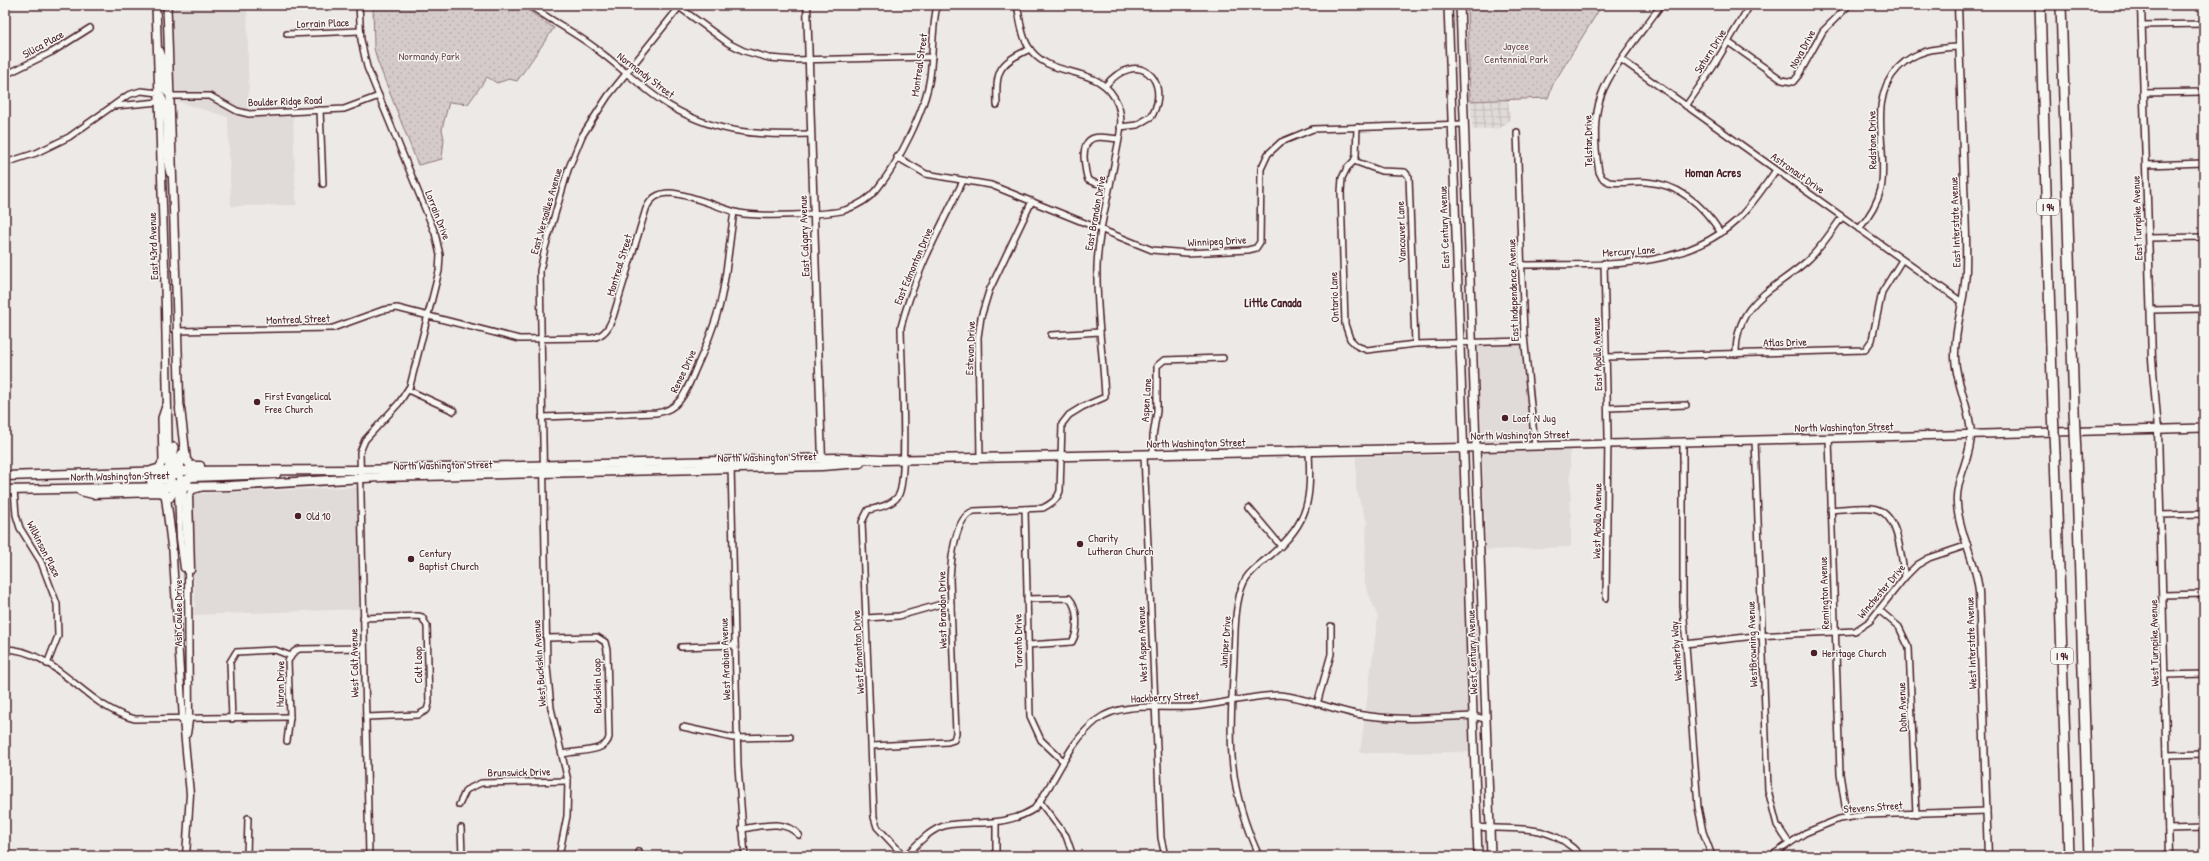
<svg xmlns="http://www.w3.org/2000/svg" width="2209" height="861" viewBox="0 0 2209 861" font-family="'Patrick Hand',sans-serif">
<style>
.built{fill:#e0dad8}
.industrial{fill:url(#industrial-grid)}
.grass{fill:url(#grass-dots);stroke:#8f757a}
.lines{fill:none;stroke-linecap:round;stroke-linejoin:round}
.minor-casing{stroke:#4a1f2b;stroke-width:8}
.tertiary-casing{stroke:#4a1f2b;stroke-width:9}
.secondary-casing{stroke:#4a1f2b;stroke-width:10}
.primary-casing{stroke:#4a1f2b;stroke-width:11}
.motorway-casing{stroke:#4a1f2b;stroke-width:12}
.minor{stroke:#f6f6f2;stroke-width:5}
.tertiary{stroke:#f6f6f2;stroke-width:6}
.secondary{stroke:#f6f6f2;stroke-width:7}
.primary{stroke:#f6f6f2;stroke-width:8}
.motorway{stroke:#f6f6f2;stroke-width:9}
.motorway-bridge-casing{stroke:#4a1f2b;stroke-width:12;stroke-linecap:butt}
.motorway-bridge{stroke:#f6f6f2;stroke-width:9}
.poi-dot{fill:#4a1f2b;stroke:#f6f6f2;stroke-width:1.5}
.labels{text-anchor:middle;stroke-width:3;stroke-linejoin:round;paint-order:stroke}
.shield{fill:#f6f6f2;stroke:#7e6067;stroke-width:1}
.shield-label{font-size:10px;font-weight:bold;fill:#4a1f2b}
.street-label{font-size:11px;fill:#4a1f2b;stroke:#f6f6f2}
.park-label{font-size:11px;fill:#6c4a53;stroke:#f6f6f2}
.poi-label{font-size:11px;fill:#4a1f2b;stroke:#f6f6f2;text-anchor:start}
.neighbourhood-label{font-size:12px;font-weight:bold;fill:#4a1f2b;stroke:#f6f6f2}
</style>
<defs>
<pattern id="industrial-grid" width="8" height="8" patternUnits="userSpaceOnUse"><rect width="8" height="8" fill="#e0dad8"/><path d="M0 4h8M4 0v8" fill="none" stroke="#c2bbba"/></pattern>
<pattern id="grass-dots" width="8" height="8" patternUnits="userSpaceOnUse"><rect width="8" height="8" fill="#d4cbca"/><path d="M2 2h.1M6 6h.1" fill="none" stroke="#b8aeae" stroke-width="1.8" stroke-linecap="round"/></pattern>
</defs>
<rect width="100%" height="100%" fill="#ece9e6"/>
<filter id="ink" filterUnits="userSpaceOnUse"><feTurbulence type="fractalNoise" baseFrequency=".025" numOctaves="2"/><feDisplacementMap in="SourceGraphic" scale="8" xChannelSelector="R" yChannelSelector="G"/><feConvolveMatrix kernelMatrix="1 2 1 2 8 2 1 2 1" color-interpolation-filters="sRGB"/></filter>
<g filter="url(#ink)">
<g class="built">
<path d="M215 5H247L249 117 293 116 296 205 231 206 228 117 176 101 172 7Z"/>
<path d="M1522 339 1535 449 1570 448 1571 547 1486 550 1478 341Z"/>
<path d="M1459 455 1472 752 1360 753 1378 617 1364 581 1367 522 1356 489V457Z"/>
<path d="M358 487 359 609 193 615 195 604 191 501 194 494Z"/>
</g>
<path class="industrial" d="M1508 100 1510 119 1501 128 1473 130 1470 101Z"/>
<g class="grass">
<path d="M373 5H520L554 28 517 81 509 79 497 83 487 77 468 104 449 102 442 129 444 139 442 159 418 165 377 60 374 48Z"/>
<path d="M1467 5H1602L1553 84 1548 98 1470 101Z"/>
</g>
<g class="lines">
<defs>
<g id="minor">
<path d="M359 5 361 40 367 67 435 233 440 255 439 271 410 386 399 403 365 440 360 452 369 856"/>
<path d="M529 5C550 20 574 32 595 48 618 65 639 85 662 101 710 133 756 136 811 134"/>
<path d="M1661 5C1643 31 1611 67 1601 96 1593 119 1595 149 1599 172L1602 178 1609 182C1621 184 1633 181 1646 182 1680 184 1703 205 1721 233"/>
<path d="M679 7 728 43 744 51 769 58 794 60 932 57"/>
<path d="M2141 25 2204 24"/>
<path d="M287 34 360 31"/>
<path d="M1728 42 1782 80 1793 82 1798 76 1823 31 1849 5"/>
<path d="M1622 60 1962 302"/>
<path d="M5 75 52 52 90 28"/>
<path d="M1105 86C1137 48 1172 79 1152 116L1137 125 1120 127"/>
<path d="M2143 93 2204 92"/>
<path d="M171 96H210L237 111 249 114 344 109 379 96"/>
<path d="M997 105C996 71 997 64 1030 49"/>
<path d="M115 106 159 102"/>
<path d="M1686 106 1713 67 1750 5"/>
<path d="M320 110 323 184"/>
<path d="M1357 127 1356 156 1354 161 1347 168 1342 178 1341 192 1345 324 1350 339 1357 346 1367 350 1415 344 1524 341"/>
<path d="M1517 132 1524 335 1535 446"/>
<path d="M897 157 926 174 991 185 1152 250 1187 253 1248 250 1256 248 1260 242 1261 169 1268 154 1281 142 1313 129 1464 124"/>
<path d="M1354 161 1381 171 1405 172 1409 177 1415 344"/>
<path d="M5 163 36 153 69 137 128 95 141 91 159 93"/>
<path d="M2146 165 2204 163"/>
<path d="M1110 185 1095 183 1088 180C1085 172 1085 165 1084 157 1084 133 1099 136 1118 139"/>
<path d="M1859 229C1869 217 1877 205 1881 189 1889 149 1866 101 1898 68 1915 50 1936 48 1959 47"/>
<path d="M2148 238 2204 237"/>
<path d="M1604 263 1608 435 1606 598"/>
<path d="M1521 265C1595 263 1678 274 1737 220 1752 205 1764 187 1776 170"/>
<path d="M2150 310 2204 309"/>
<path d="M176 331 333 328 383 310 397 308 519 339 592 338C604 336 609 328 613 317L646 209C650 199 658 193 670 193 690 194 719 208 739 213 757 217 828 215 845 210 857 206 869 199 877 189 899 162 925 111 930 77 933 54 932 28 937 5"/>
<path d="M1051 335 1100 332"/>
<path d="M1736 354C1736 300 1774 291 1808 260 1821 248 1831 232 1842 217"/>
<path d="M1607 357 1865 350 1872 340 1882 292 1902 260"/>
<path d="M408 390 454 411"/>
<path d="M1608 408 1686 405"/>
<path d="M542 417 656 413C681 410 687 389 696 368 705 349 713 329 719 308 727 277 729 244 734 212"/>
<path d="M1829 439 1840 774 1847 818"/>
<path d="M1755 440 1768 790 1777 825 1789 843"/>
<path d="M1683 442V605L1698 807 1703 832 1712 856"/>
<path d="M1153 455V436L1157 411V366L1164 360 1223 358"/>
<path d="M1144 456 1161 838 1165 856"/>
<path d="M980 458 978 337 981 317 989 291 1032 201"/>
<path d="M731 465 738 767 745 856"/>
<path d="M14 490 16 515 20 528 41 562 57 604 58 636 47 664"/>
<path d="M1249 508 1281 546"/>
<path d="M1025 509 1030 716 1041 740 1063 761"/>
<path d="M1831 510C1845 509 1859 507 1872 508 1900 512 1900 555 1905 577"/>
<path d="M2160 515 2204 514"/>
<path d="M2163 595 2204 594"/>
<path d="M1027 599 1069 598C1078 607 1079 631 1072 642L1028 645"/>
<path d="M1879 610 1899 627 1909 648 1916 814"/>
<path d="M363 618 418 616 422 617 427 626 429 703 427 710 418 715 366 717"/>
<path d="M866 618 899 616 938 605H951"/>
<path d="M546 638 597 637 605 642 607 650 609 737C607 753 576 750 563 754"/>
<path d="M1685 644 1755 636 1855 631 1870 621 1905 577 1917 565 1929 558 1968 545"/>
<path d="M681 647 735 645"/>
<path d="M5 649C55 649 86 708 135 719L290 717"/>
<path d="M2164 675 2204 674"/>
<path d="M1317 704 1331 654V626"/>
<path d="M232 719 230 662 236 652 275 650 291 656"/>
<path d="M683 727 733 738 790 737"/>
<path d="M287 741 290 717 288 661 294 652 299 649 364 648"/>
<path d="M872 746 948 742 954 740 956 733 950 579C951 561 955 516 974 511L1043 508C1052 503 1057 500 1060 491L1062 424 1069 415 1082 407 1105 397C1103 354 1096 310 1097 267 1098 232 1108 198 1114 165 1117 146 1125 123 1118 105 1101 61 1049 82 1028 46 1021 35 1020 18 1017 5"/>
<path d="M2167 755 2204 754"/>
<path d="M1040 802 1066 836 1073 856"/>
<path d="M459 805 466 790 481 783 568 781"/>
<path d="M996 823V856"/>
<path d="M1477 827C1518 831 1550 821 1581 856"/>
<path d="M461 828 462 856"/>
<path d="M742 829C762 826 784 819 799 835"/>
<path d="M2168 829 2204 828"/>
<path d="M639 851V856"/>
<path d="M247 856 248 818"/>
<path d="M559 856 567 816 568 781 551 708 547 666 540 271 545 248 568 170 582 136 608 96 681 5"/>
<path d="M904 856 877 827 874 817 862 522 868 510C878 508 892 505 898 496 909 483 901 353 901 327 914 275 940 228 963 181"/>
<path d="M905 856C916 846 927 832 941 827 951 823 961 824 972 823 994 823 1015 821 1034 809 1057 780 1067 744 1097 720 1121 701 1163 709 1192 707 1221 704 1250 696 1279 695 1305 697 1330 709 1356 714 1395 721 1434 718 1473 716L1485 719"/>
<path d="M1259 856C1225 783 1230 737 1234 660 1235 637 1234 603 1244 582 1249 571 1263 562 1272 554 1310 522 1311 499 1309 451"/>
<path d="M1771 856 1805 833 1839 819 1865 815 1987 811"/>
</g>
<g id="tertiary">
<path d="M807 5 822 461"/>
<path d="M1958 5C1960 64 1962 124 1964 183 1965 211 1967 240 1966 268 1966 298 1954 327 1955 358 1956 384 1970 408 1971 434 1971 459 1955 479 1957 504 1959 535 1977 562 1979 592L1988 856"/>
<path d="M2141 5 2152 359 2158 430 2169 856"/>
<path d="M167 476 174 483 178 492 180 538 184 568"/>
<path d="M183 486 188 570 189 720 187 734"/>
<path d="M172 542 183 720 190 794 186 856"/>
<path d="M191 570 189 495 193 490 200 488"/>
</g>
<g id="secondary">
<path d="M156 5 165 284 169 486"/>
<path d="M167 5 180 413"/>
<path d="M1448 5 1478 856"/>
<path d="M1460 5 1491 856"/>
<path d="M160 51 164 63V89L171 96"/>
<path d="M161 96C172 117 163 149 170 173"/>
<path d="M174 447C174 462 173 476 188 484"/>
<path d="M1463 448 2204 428"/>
<path d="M152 470 159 468 163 461 162 418 166 406"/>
</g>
<g id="primary">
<path d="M180 408 186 460 191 466H200"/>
<path d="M5 476 169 471 360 470 836 458 882 460 1463 448"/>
<path d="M151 481C170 481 180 474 182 454"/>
<path d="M5 490 230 486 381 477 822 466 860 463"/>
<path d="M81 491 93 494 156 492 164 493 166 497 172 546"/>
<path d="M170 497 177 484 192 477 276 474"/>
</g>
<g id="motorway">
<path d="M2040 5 2053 410"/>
<path d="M2061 5 2074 410"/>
<path d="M2055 455 2069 856"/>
<path d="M2076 455 2089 856"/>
</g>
</defs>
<use href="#minor" class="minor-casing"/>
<use href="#tertiary" class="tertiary-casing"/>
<use href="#secondary" class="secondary-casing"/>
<use href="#primary" class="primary-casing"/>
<use href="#motorway" class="motorway-casing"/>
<use href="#minor" class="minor"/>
<use href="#tertiary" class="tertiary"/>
<use href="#secondary" class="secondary"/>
<use href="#primary" class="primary"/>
<use href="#motorway" class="motorway"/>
<defs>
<g id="motorway-bridge">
<path d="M2053 410 2055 455"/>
<path d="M2074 410 2076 455"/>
</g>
</defs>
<use href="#motorway-bridge" class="motorway-bridge-casing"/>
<use href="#motorway-bridge" class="motorway-bridge"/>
</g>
</g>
<g class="poi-dot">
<circle cx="257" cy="402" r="4"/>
<circle cx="1505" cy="418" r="4"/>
<circle cx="298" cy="516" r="4"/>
<circle cx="1080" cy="544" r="4"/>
<circle cx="411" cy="559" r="4"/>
<circle cx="1814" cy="653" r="4"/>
</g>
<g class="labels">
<g class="shield">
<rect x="2037" y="199" width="22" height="16" rx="3"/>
<rect x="2051" y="648" width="22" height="16" rx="3"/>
</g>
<g class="shield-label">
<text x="2048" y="211">I 94</text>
<text x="2062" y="660">I 94</text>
</g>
<g class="street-label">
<text transform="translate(323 23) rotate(-2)" y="4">Lorrain Place</text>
<text transform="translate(43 44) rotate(-29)" y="4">Silica Place</text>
<text transform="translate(1802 49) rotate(-61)" y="4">Nova Drive</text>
<text transform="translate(1710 51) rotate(-58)" y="4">Saturn Drive</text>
<text transform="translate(919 65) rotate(-82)" y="4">Montreal Street</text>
<text transform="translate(646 75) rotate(37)" y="4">Normandy Street</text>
<text transform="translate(285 101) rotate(-2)" y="4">Boulder Ridge Road</text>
<text transform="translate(1872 140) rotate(-91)" y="4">Redstone Drive</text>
<text transform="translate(1588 141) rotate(-91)" y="4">Telstar Drive</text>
<text transform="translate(1798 173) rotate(35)" y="4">Astronaut Drive</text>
<text transform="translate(546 211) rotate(-74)" y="4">East Versailles Avenue</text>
<text transform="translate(1095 213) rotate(-80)" y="4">East Brandon Drive</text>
<text transform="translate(438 215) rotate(69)" y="4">Lorrain Drive</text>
<text transform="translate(2137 218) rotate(-92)" y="4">East Turnpike Avenue</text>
<text transform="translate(1955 222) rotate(-92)" y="4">East Interstate Avenue</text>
<text transform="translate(1444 227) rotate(-92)" y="4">East Century Avenue</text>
<text transform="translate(1401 232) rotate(-92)" y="4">Vancouver Lane</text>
<text transform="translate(804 236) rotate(-92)" y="4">East Calgary Avenue</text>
<text transform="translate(1217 241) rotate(-3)" y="4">Winnipeg Drive</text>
<text transform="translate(153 246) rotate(-92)" y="4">East 43rd Avenue</text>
<text transform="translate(1629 251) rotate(-4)" y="4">Mercury Lane</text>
<text transform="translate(619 265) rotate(-73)" y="4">Montreal Street</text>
<text transform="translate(913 266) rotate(-67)" y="4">East Edmonton Drive</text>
<text transform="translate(1513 290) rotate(-92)" y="4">East Independence Avenue</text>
<text transform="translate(1334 297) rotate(-92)" y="4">Ontario Lane</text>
<text transform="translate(298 319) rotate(-2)" y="4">Montreal Street</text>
<text transform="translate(1785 342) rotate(-1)" y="4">Atlas Drive</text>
<text transform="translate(970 348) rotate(-88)" y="4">Estevan Drive</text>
<text transform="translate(1597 354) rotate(-92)" y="4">East Apollo Avenue</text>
<text transform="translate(683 371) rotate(-65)" y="4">Renee Drive</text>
<text transform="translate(1146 400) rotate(-87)" y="4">Aspen Lane</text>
<text transform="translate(1844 427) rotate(-1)" y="4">North Washington Street</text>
<text transform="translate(1520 435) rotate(-1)" y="4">North Washington Street</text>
<text transform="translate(1196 443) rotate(-1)" y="4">North Washington Street</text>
<text transform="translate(767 457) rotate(-1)" y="4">North Washington Street</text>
<text transform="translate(443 465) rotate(-1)" y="4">North Washington Street</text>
<text transform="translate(120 476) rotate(-1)" y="4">North Washington Street</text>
<text transform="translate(1597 521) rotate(-89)" y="4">West Apollo Avenue</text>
<text transform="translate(44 549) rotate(63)" y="4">Wilkinson Place</text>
<text transform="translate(1881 591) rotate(-50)" y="4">Winchester Drive</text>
<text transform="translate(1824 593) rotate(-92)" y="4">Remington Avenue</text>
<text transform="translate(942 610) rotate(-91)" y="4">West Brandon Drive</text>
<text transform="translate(178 613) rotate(-90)" y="4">Ash Coulee Drive</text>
<text transform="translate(1018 641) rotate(-91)" y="4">Toronto Drive</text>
<text transform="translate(1225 642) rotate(-86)" y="4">Juniper Drive</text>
<text transform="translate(1971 643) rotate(-92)" y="4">West Interstate Avenue</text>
<text transform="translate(2154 643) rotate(-91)" y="4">West Turnpike Avenue</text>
<text transform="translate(1142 644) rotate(-92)" y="4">West Aspen Avenue</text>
<text transform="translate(1752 644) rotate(-92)" y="4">WestBrowning Avenue</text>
<text transform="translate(1676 651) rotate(-94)" y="4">Weatherby Way</text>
<text transform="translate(858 652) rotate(-93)" y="4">West Edmonton Drive</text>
<text transform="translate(1472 652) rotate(-92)" y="4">West Century Avenue</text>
<text transform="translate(725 659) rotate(-92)" y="4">West Arabian Avenue</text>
<text transform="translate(354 663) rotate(-91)" y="4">West Colt Avenue</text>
<text transform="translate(539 663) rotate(-94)" y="4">West Buckskin Avenue</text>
<text transform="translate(418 665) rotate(-91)" y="4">Colt Loop</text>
<text transform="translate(280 684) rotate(-89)" y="4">Huron Drive</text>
<text transform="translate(597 686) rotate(-91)" y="4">Buckskin Loop</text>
<text transform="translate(1165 697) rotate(-3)" y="4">Hackberry Street</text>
<text transform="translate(1902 707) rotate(-92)" y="4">Dohn Avenue</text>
<text transform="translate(519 772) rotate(-1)" y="4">Brunswick Drive</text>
<text transform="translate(1873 807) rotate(-4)" y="4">Stevens Street</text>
</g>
<g class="park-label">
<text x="1516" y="50">Jaycee<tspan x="1516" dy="13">Centennial Park</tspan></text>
<text x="429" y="60">Normandy Park</text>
</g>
<g class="poi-label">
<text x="265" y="400">First Evangelical<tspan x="265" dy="13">Free Church</tspan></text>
<text x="1513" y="422">Loaf 'N Jug</text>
<text x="306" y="520">Old 10</text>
<text x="1088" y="542">Charity<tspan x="1088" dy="13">Lutheran Church</tspan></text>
<text x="419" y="557">Century<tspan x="419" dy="13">Baptist Church</tspan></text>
<text x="1822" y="657">Heritage Church</text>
</g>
<g class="neighbourhood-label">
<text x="1713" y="177">Homan Acres</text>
<text x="1273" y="307">Little Canada</text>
</g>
</g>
<rect width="2209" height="861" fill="none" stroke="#f6f6f2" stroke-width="20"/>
<rect x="10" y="10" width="2189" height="841" fill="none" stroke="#4a1f2b" stroke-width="1.5" filter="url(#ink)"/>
</svg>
